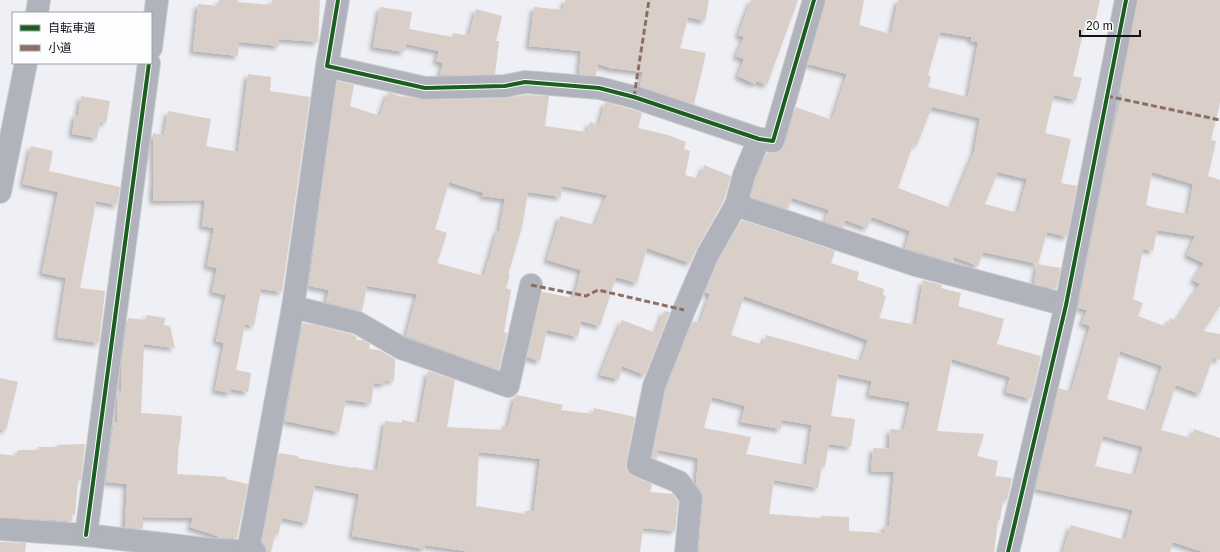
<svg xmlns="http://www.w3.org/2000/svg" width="1220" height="552" viewBox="0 0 1220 552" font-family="Arial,'Noto Sans JP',sans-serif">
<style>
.building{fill:#dacec8;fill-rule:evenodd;filter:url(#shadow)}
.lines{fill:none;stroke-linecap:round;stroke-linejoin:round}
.minor-casing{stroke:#cccdd0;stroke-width:24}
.minor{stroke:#b0b3bb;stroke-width:22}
.quiet{stroke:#8d6e63;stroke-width:3;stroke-dasharray:6 3;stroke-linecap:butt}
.cycleway-casing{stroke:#fcfdff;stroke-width:6}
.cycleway{stroke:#1b5e20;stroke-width:4}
</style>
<defs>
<filter id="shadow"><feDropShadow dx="-3.5" dy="3.5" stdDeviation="2" flood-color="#0004"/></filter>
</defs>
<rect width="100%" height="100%" fill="#eff0f5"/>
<g class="building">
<path d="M219 0H238V2L272 5V0H320L318 42 279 39V46L239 42 238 56 193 51 198 4 219 6Z"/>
<path d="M565 0H709L705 21 688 17 680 48 706 53 694 104 640 86 643 72 610 68 598 64 596 75 579 74 581 51 529 46 534 7 563 10Z"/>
<path d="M751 0H798L767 85 756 81 755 84 738 76 744 59 736 56 744 37 738 35Z"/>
<path d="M826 0H864L859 25 891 34 898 0H1100L1095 22 1086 20 1073 76 1082 78 1076 100 1054 95 1045 133 1071 139 1061 183 1077 186 1067 237 1047 232 1038 264 983 252 978 266 954 257 952 262 905 248 910 231 872 217 867 228 845 220 843 228 825 221 829 210 792 198 788 209 751 197 756 179 767 153H777L782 149 785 145 796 107 832 120 847 74 808 64ZM940 32 971 37V41L978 42 968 97 928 87 931 76 928 75ZM932 107 980 118 974 152 951 208 898 188 913 144 917 145ZM998 172 1027 179 1018 213 985 204Z"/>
<path d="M1138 0H1220V102L1211 140 1216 141 1208 176 1220 180V306L1203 331 1220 334V360L1213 358 1200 394 1176 385 1161 430 1191 438 1194 429 1220 438V552H1203L1173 542 1170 552H1063L1071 525 1125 540 1133 510 1036 489 1059 388 1071 392 1090 326 1082 323 1087 310 1078 308 1110 148 1122 94H1120ZM1152 172 1193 184 1188 214 1151 207V206L1146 205ZM1157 230 1195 236 1187 255 1204 263 1193 280 1200 284 1176 321 1170 318 1167 327 1138 316 1143 303 1133 299 1143 249 1153 251ZM1120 351 1162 366 1148 411 1107 399ZM1103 436 1143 447 1135 475 1095 466Z"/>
<path d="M380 7 412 12 409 29 452 37 453 33 469 36 476 9 502 16 496 41H499L495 74 440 75 443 63 436 61 439 51 406 44 404 52 373 47Z"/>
<path d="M248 74 271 77 270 91 310 97 282 292 261 289 254 326 245 324 236 370 251 373 248 392 231 389 230 393 215 390 224 343 216 341 226 295 212 292 217 268 207 266 214 228 202 226 205 200 153 201V185H154L153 133 164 135 168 111 211 119 206 146 238 152Z"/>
<path d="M337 81 354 85 350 106 380 116 388 92 402 97 403 96 425 100 505 98 526 95 549 96 545 126 587 132 590 122 599 125 605 102 630 109 642 113 638 128 668 135 686 142 684 149 690 151 685 175 699 179 704 165 731 176 724 200 697 248 690 263 647 248 637 283 616 277 600 326 581 321 578 337 547 330 540 361 527 357 542 292 574 298 581 270 547 260 560 216 595 225 607 195 562 186 561 197 528 192 522 227 508 275H510L506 288 511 290 504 332 507 333 499 370 406 336 417 294 367 286 362 311 326 302 329 290 309 286ZM449 182 484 193 482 196 505 199 499 231H497L484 276 437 263 447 233 435 229Z"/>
<path d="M81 96 110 101 106 123 100 122 97 138 72 134 75 115H78Z"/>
<path d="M31 146 53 151 49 171 120 187 117 205 96 201 80 288 105 291 99 343 57 337 66 278 42 273 58 192 23 184Z"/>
<path d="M742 220 835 251 831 263 859 272 857 280 884 289 883 295 886 296 879 318 916 325 923 280 942 285 941 288 961 293 958 306 1004 319 997 344 1041 356 1031 399 1006 392 1010 377 952 359 937 431 984 434 977 456 998 461 995 476 1012 478 1007 500 1003 499 1000 520H998L994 552H699L703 499 701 490 696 484 698 458 658 450 657 459 652 457 666 390 693 321 700 323 710 294 705 292 719 260ZM744 296 868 340 861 361 766 335 763 345 731 335ZM838 374 872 381 869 395 910 402 904 430 890 429 889 449 873 448 871 471 894 472 889 526H884V533L849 531V517L821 516V518L769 514 774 480 818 488 822 466H825L829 444 851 447 855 419 831 416ZM712 397 745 406 741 422 781 429 782 420 812 425 806 465 746 454 751 437 704 428Z"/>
<path d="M1037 264 1061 268 1056 289 1034 284Z"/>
<path d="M664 311 670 312 645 375 622 366 619 379 600 375 622 320 656 333Z"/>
<path d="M147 315 165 318 164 325 170 326 175 348 144 344 141 413 182 416 180 442H179L177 474 227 477 226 479 248 484 237 538 217 537V536L190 527 193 518 143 517V529L125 527 127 484 106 482 114 422H117L118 391H121L122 361 128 318 146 320Z"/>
<path d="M303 323 315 325 353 335 357 337 356 340H363L370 344 369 349 379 350 395 359 394 381 385 380V384L374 383 371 403 346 400 339 432 285 421Z"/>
<path d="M428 371 455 380 447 427 502 430V426L508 427 515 396 517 395 563 405 561 410 593 414 594 408 635 417 626 463V469L629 473 633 476 652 484 650 492 673 494 678 502 675 531 643 528 640 552H471L425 545 424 549 352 536 359 494 315 485 307 523 282 518 278 535 275 534 271 552H267L266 547 262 542 279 453 298 456V458L353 468V467L377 471 385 421 402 423V420L419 423ZM479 452 540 459 534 511H525V514L476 506Z"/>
<path d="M0 378 18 382 6 430 0 429Z"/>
<path d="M85 444 81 480H78L75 515 72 514V521L0 517V454L18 456V450H39L38 447H57V445Z"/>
<path d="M0 542 26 543 25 552H0Z"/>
</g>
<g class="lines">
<defs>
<g id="minor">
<path d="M37 13 39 0"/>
<path d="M151 48 157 0"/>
<path d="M327 66 425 88 505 86 525 82 599 88 634 97 759 139 773 141 814 0"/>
<path d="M0 192 26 63"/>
<path d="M736 205 916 265 1066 305"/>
<path d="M293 307 358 323 401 348 508 386 531 285"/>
<path d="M0 529 86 535 205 549 255 552"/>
<path d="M86 535 149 63"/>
<path d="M248 551 293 307 327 66 338 0"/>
<path d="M686 552 691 498 679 482 638 465 654 386 684 310 708 254 736 205 744 175 759 139"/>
<path d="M1008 552 1066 305 1126 0"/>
</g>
</defs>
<use href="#minor" class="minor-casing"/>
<use href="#minor" class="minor"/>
<g class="quiet">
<path d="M1107 96 1220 120"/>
<path d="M634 97 649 0"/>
<path d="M531 285 586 296 598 290 684 310"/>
</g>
<defs>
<g id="cycleway">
<path d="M338 0 327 66 425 88 505 86 525 82 599 88 634 97 759 139 773 141 814 0"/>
<path d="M86 535 149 63"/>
<path d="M1008 552 1066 305 1126 0"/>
</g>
</defs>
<use href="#cycleway" class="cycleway-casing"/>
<use href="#cycleway" class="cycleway"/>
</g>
<rect x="12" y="12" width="140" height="52" fill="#fcfdff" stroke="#9e9fa2"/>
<rect x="20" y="25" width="20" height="6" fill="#1b5e20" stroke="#9e9fa2"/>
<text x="48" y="32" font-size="12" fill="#121316">自転車道</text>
<rect x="20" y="45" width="20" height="6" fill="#8d6e63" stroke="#9e9fa2"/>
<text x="48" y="52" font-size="12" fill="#121316">小道</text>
<path d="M1080 30v6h60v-6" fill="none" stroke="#121316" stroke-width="2"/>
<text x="1086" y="30" font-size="12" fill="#121316" stroke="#fcfdff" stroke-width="3" paint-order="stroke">20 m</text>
</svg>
